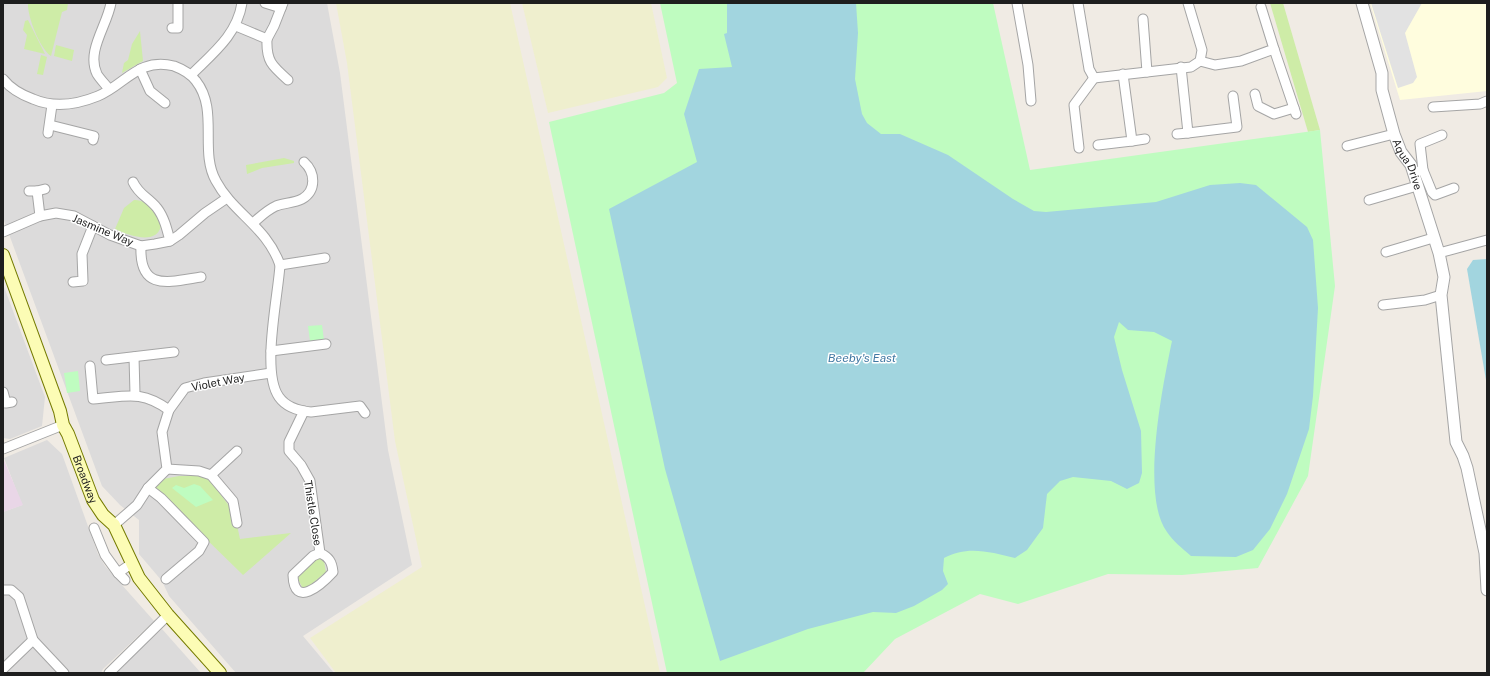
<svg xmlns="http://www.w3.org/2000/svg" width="1490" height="676" viewBox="0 0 1490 676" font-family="'Public Sans',sans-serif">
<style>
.residential{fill:#dcdbdb}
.industrial{fill:#e9d6e7}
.education{fill:#fffdde}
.farmland{fill:#efefce}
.grass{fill:#ceeca7}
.park{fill:#bffcc0}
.parking{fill:#e2e2e2}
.water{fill:#a2d5df}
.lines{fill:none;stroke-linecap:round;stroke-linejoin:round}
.minor-casing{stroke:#a5a5a5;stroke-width:11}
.tertiary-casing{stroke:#a5a5a5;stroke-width:13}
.secondary-casing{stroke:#757b00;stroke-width:14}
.minor{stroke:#fff;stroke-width:9}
.tertiary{stroke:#fff;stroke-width:11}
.secondary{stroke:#fcfcb5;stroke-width:12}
.labels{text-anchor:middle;stroke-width:3;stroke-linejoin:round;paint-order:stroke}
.street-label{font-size:11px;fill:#1e1e1e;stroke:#fff}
.water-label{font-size:12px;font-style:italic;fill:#4178a3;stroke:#fff}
</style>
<rect width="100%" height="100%" fill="#f0ebe4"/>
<g class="residential">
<path d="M3 3H327L340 73 388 450 412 565 303 636 334 673H236L169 596 162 581 139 554V520L120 505 102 486 3 218Z"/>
<path d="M3 284 45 397 42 426 10 439 3 438Z"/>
<path d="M47 440 62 454 98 554 105 566 154 621 103 669 101 673H3V512L22 505 4 458Z"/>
<path d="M162 629 201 673H115V671Z"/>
</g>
<path class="industrial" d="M3 458 23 505 3 512Z"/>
<path class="education" d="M1370 3H1487V91L1400 100Z"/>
<g class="farmland">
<path d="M336 3H510L660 673H336L310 638 422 567 395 441 347 63Z"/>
<path d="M522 3H651L667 78 658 87 548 113Z"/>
</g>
<g class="grass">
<path d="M28 3H68L67 10 62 12 51 56C40 49 27 16 28 3Z"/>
<path d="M1270 3H1283L1320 130 1308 132Z"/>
<path d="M28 20 45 54 24 49 27 35 23 30 25 21Z"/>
<path d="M140 31 143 61 122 73 124 63 128 60 132 44Z"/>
<path d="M56 45 74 50 72 61 54 56Z"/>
<path d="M41 55 47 57 43 75 37 74Z"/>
<path d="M284 158 294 161V163L262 168 247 174 246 165Z"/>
<path d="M134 200C148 199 157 215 161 226 156 246 128 235 115 229L124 208Z"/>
<path d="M179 476H198L209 479 230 507 232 525H237L240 539 291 533 243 575 153 487 163 479Z"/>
<path d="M318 558 324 561 326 572 307 588 302 587 297 577Z"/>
</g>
<g class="park">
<path d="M660 3H993L1030 170 1320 130 1335 286 1308 476 1258 568 1182 575 1108 574 1018 604 980 594 895 639 863 673H667L549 122 664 93 677 83Z"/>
<path d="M322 325 324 340 310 341 308 326Z"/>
<path d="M78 371 80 391 67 393 64 373Z"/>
<path d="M194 484 200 486 213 500 196 507 172 488 176 485 184 488Z"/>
</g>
<path class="parking" d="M1371 3H1422L1405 33 1417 77 1413 83 1398 88Z"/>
<g class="water">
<path d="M727 3H856L858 33 855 79 862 114 867 123 881 134H900L948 155 1013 199 1034 211 1046 212 1156 202 1210 185 1240 183 1256 185 1307 227 1313 240 1318 308 1313 396 1309 429 1287 494 1270 529 1253 550 1236 557 1191 556C1182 548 1173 541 1167 532 1140 496 1163 384 1172 341L1154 332 1128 330 1119 322 1114 337 1122 370 1141 431 1142 473 1139 483 1127 489 1111 481 1073 477 1060 481 1047 494 1043 528 1027 550 1015 558C991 552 967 545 944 558L943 571 948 584 942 590 914 606 896 613 873 612 808 629 720 661 665 469 609 209 697 162 684 114 699 69 732 67 724 34 727 33Z"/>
<path d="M1487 259V386L1467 269 1473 260Z"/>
</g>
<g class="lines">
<defs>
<g id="minor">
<path d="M265 3 281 8"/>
<path d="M1017 3 1028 65 1031 101"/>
<path d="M1078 3 1089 69 1094 78 1191 67 1200 61 1202 50 1188 3"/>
<path d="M1143 19 1147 72"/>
<path d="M236 26 267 39C266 61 272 66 288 80"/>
<path d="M172 28H178V3"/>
<path d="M267 39 274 26 283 3"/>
<path d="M1274 49 1296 114"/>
<path d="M1200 61 1215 65 1241 61 1274 49 1261 7"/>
<path d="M1181 67 1188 133 1237 127 1233 96"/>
<path d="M140 69 150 91 165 103"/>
<path d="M191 75C213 53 237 35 242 3"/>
<path d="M3 79C10 88 22 95 33 99 54 108 76 105 98 96 125 85 138 57 174 66 182 69 191 74 196 81 219 110 199 151 216 181 233 213 267 227 280 265 278 297 261 372 279 397 286 407 300 411 311 412L360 406 365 413"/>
<path d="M109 89C105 84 100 79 97 74 86 51 107 26 111 3"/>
<path d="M1255 94 1258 106 1274 114 1294 108"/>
<path d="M1433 107 1480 104 1487 101"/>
<path d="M50 125 94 136 93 140"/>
<path d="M48 133 52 105"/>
<path d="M1177 134 1188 133"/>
<path d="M1132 141 1145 139"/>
<path d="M1098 145 1132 141 1123 74"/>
<path d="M1347 146 1394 134"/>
<path d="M1079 148 1074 105 1094 78"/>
<path d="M1423 170 1420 144 1442 135"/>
<path d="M1413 173 1423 170 1432 192 1435 195 1454 188"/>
<path d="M133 182C139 195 148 197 157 208 164 217 167 229 170 241"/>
<path d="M29 191H37L45 189"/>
<path d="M37 191 40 216"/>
<path d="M1369 200 1417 186"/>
<path d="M253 223C260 217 267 210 276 206 284 203 294 203 302 199 317 190 315 172 304 162"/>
<path d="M3 232 40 216 56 213 74 216 110 235 141 246 155 244 170 241 179 235 205 213 227 198"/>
<path d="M141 246C139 292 169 282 201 277"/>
<path d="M1386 252 1433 238"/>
<path d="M1439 253 1487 240"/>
<path d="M280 265 325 258"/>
<path d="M73 282 83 281 82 254 93 226"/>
<path d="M1383 305 1425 300 1441 295"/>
<path d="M271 351 326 344"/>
<path d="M134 357 135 394"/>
<path d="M106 360 174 352"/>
<path d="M90 366 93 399C125 397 140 389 169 410"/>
<path d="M3 392 6 403 12 402"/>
<path d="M304 411 289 442V451L301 465 310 481 320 553C329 557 332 562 333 572 321 585 294 609 293 575L313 556 320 553"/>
<path d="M3 449 63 425"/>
<path d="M167 469 199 471 211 475 233 501 237 523"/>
<path d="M211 475 237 451"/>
<path d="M148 488 161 498 204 542 199 551 166 579"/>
<path d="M114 525 137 505 148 488 167 469 162 432 169 410 185 388 204 383 271 373"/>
<path d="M94 528 105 555 118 573"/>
<path d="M125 580 118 573 131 564"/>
<path d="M3 590H11L19 597 33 640 64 673"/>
<path d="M3 669 33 640"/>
<path d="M109 673 168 615"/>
</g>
<g id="tertiary">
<path id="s1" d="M1362 3 1382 73V90L1394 134 1401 152 1411 165 1439 253 1444 277 1441 295 1456 442 1463 456 1467 468 1485 553 1487 590"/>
</g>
<g id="secondary">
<path id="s2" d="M3 255 60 411 63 425 68 434 93 500 103 515 114 525 139 578 168 615 220 673"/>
</g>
</defs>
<use href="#minor" class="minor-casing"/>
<use href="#tertiary" class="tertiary-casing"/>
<use href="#secondary" class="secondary-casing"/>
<use href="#minor" class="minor"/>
<use href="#tertiary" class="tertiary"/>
<use href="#secondary" class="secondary"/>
</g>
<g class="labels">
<g class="street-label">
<text dy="4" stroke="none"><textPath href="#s1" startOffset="169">Aqua Drive</textPath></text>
<text transform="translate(103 230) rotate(23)" y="4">Jasmine Way</text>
<text transform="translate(218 382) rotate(-11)" y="4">Violet Way</text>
<text dy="4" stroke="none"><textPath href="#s2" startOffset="239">Broadway</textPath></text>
<text transform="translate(313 513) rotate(81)" y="4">Thistle Close</text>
</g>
<g class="water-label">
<text x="862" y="362">Beeby's East</text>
</g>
</g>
<rect width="1490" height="676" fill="none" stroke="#1e1e1e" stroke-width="8"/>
</svg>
